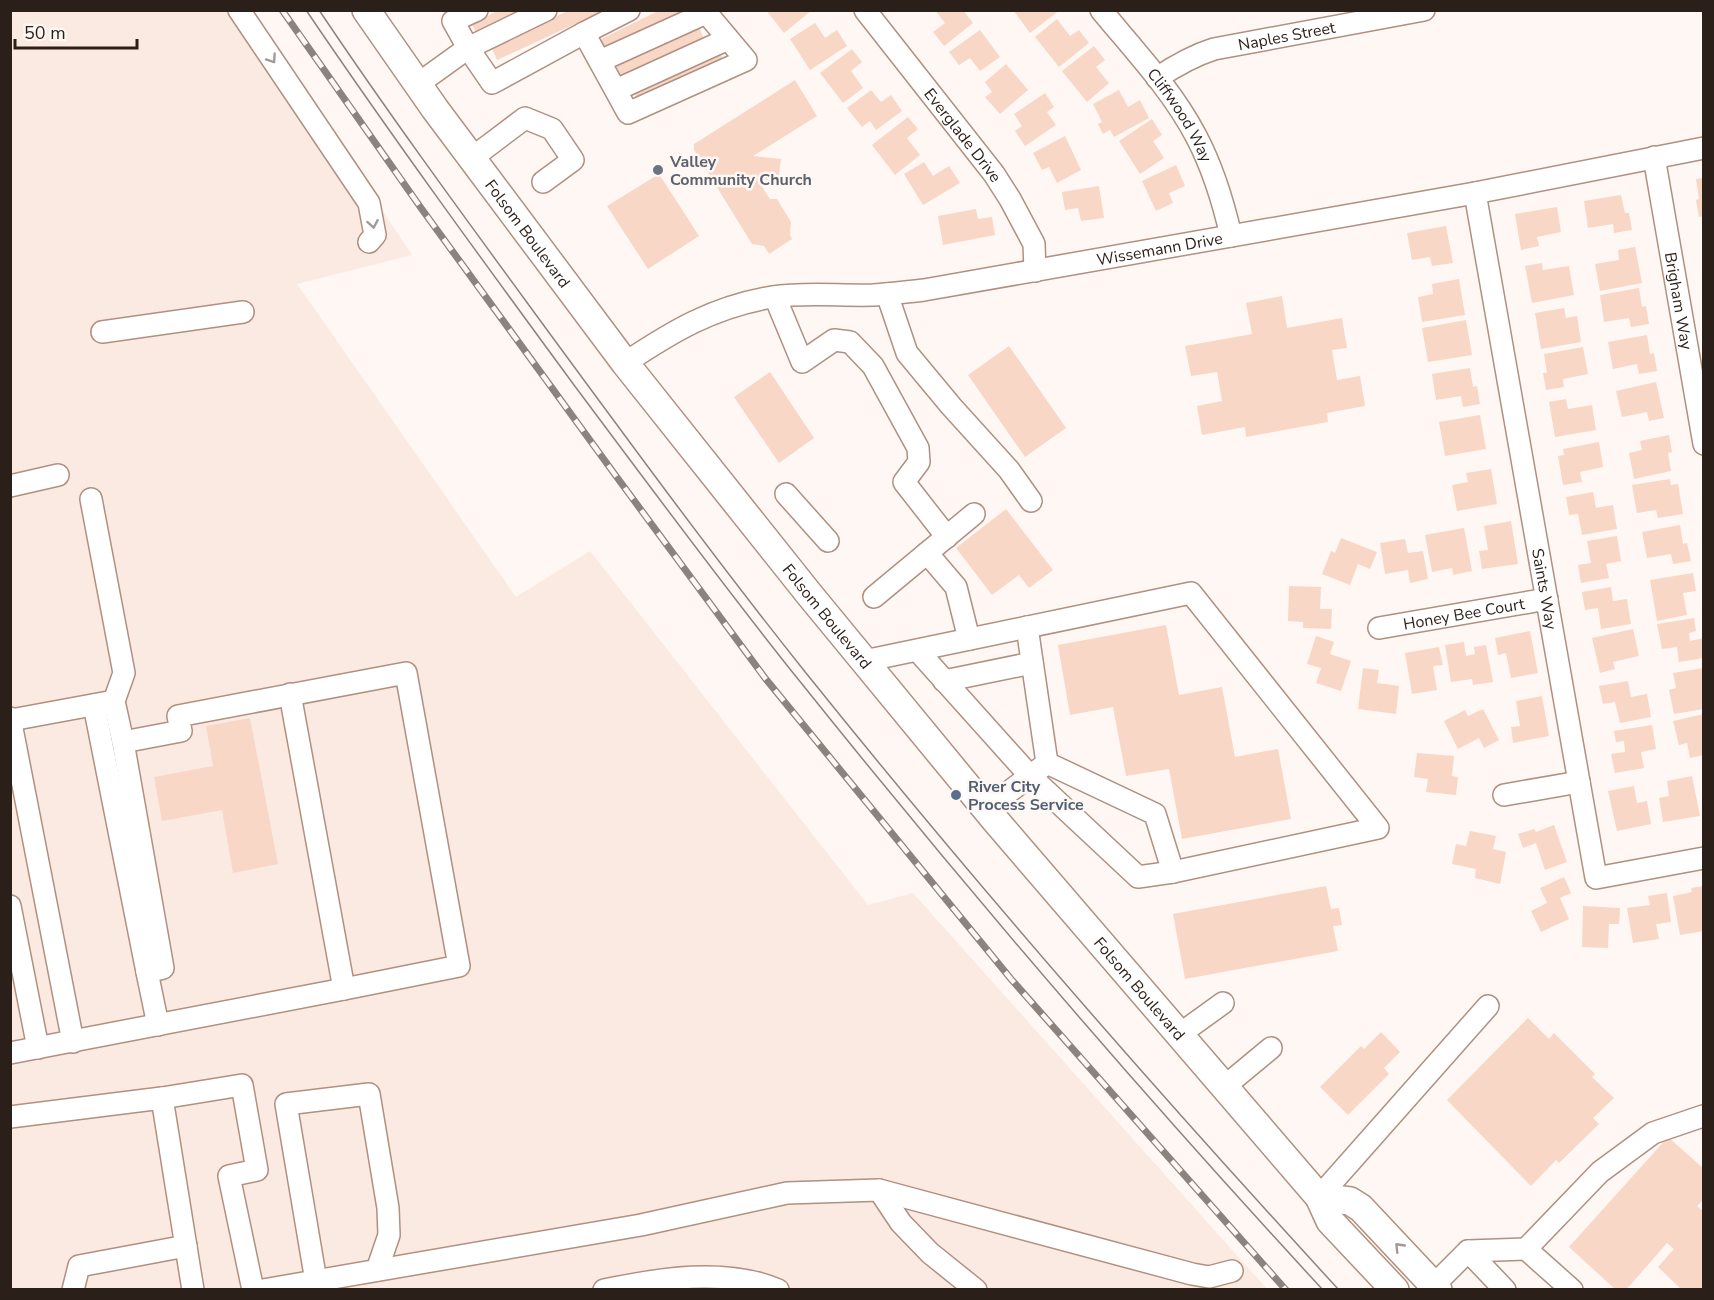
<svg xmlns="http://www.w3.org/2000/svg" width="1714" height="1300" viewBox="0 0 1714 1300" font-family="'Nunito Sans',sans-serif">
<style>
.built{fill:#fbeae2}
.building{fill:#f9d7c6}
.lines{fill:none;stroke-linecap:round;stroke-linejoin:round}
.minor-casing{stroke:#b09080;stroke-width:24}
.major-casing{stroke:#b09080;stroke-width:30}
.minor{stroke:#fff;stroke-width:21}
.major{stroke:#fff;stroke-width:27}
.tram{stroke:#8d837e;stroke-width:1.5}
.rail-casing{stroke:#8d837e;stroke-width:7}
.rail{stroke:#fef7f3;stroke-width:4.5;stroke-dasharray:14;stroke-linecap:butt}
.oneway{stroke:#a09a98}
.worship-dot{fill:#6b7280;stroke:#fef7f3;stroke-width:2}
.service-dot{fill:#5c6f8a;stroke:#fef7f3;stroke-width:2}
.labels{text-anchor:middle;stroke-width:5;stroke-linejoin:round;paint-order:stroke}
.street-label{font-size:16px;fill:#2b1f19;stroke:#fef7f3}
.worship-label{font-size:16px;font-weight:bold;fill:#5b616d;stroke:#fef7f3;text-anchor:start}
.service-label{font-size:16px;font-weight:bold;fill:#4e5e75;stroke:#fef7f3;text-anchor:start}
</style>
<rect width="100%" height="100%" fill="#fef7f3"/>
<path class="built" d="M10 11H249L412 255 297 284 516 597 590 551 868 905 913 893 1267 1289H11Z"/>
<g class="building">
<path d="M499 10H535L478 37 472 24Z"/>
<path d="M570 10H605L497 60 491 46Z"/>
<path d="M660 10H683L685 15 601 55 595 42Z"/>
<path d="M766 10H812L784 33Z"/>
<path d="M935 10H963L973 23 944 46 933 32 945 23Z"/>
<path d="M1013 10H1060L1030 33Z"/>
<path d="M1057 19 1070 36 1079 30 1089 43 1059 67 1035 37Z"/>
<path d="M815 23 825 38 837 30 847 46 810 70 790 39Z"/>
<path d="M698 25 704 39 621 77 615 63Z"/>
<path d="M980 30 1000 57 980 71 970 58 959 65 949 52Z"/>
<path d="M1094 46 1105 60 1096 67 1109 83 1087 102 1062 71Z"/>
<path d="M852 49 862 62 851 71 863 88 843 103 820 73Z"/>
<path d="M719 50 724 62 638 101 633 89Z"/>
<path d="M1006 64 1028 90 1000 114 985 97 992 92 985 82Z"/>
<path d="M795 80 817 116 753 156 781 159 778 181 757 179 770 199H777L791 222 790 235 792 239 769 254 764 246 752 244 694 150V144Z"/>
<path d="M871 90 881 102 891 95 902 111 876 130 870 121 862 127 847 108Z"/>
<path d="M1119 90 1128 107 1140 100 1149 118 1114 137 1110 130 1103 134 1098 124 1102 122 1093 104Z"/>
<path d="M1045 93 1054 107 1047 112 1056 125 1025 146 1015 131 1022 126 1014 114Z"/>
<path d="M908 117 918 129 907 138 920 155 895 175 872 145Z"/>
<path d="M1152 119 1162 135 1153 141 1164 158 1140 174 1119 141Z"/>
<path d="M1065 136 1081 170 1057 183 1049 167 1042 170 1033 153Z"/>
<path d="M924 162 933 176 949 166 960 183 923 205 904 174Z"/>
<path d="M1176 165 1185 186 1169 193 1173 203 1156 211 1142 181Z"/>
<path d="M659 174 699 236 648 269 607 206Z"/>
<path d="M1704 178V216L1699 217 1696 200 1699 199 1696 179Z"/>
<path d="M1099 186 1104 218 1081 221 1078 208 1065 210 1062 192Z"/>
<path d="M1621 195 1625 213H1629L1632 230 1614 233 1613 224 1588 228 1584 201Z"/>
<path d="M1557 207 1561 232 1537 237 1539 246 1521 250 1515 214Z"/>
<path d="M976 209 978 219 992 217 995 235 943 245 938 216Z"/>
<path d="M1446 226 1453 263 1432 266 1430 257 1412 260 1407 233Z"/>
<path d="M1635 247 1642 283 1600 291 1595 264 1619 260 1618 250Z"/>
<path d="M1542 263 1543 270 1569 266 1574 295 1532 303 1525 266Z"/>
<path d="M1459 279 1465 315 1422 322 1418 297 1433 294 1432 284Z"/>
<path d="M1639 288 1642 307 1646 306 1649 324 1631 327 1629 318 1604 322 1600 295Z"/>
<path d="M1282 296 1287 328 1342 318 1347 348 1332 350 1337 380 1360 376 1365 406 1327 413 1328 422 1246 437 1245 427 1202 435 1197 406 1222 401 1217 372 1191 376 1185 346 1252 334 1246 303Z"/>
<path d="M1564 308 1566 318 1577 316 1581 342 1541 349 1535 313Z"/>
<path d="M1466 320 1472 355 1428 362 1422 328Z"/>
<path d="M1647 335 1650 354 1654 353 1657 371 1639 374 1637 364 1613 369 1608 342Z"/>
<path d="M1009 346 1066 428 1025 457 968 375Z"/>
<path d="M1583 347 1588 374 1563 379 1564 387 1546 390 1543 373H1547L1544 354Z"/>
<path d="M1470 368 1473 387 1477 386 1480 404 1463 407 1461 396 1436 400 1432 374Z"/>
<path d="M770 372 814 438 779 463 734 397Z"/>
<path d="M1656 382 1664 418 1649 421 1647 412 1622 417 1616 391Z"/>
<path d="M1566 399 1568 409 1592 405 1596 430 1555 437 1549 402Z"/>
<path d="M1480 415 1486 449 1445 456 1439 422Z"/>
<path d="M1669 435 1672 452 1668 453 1671 471 1634 479 1629 453 1642 450 1640 441Z"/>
<path d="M1599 442 1603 467 1580 472 1582 482 1563 485 1558 456 1564 455 1563 449Z"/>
<path d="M1491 469 1497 504 1457 511 1452 485 1468 482 1466 473Z"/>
<path d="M1670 479 1671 485 1678 484 1683 514 1658 518 1656 510 1637 513 1632 485Z"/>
<path d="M1593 492 1596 508 1613 505 1617 529 1582 535 1578 514 1569 515 1566 497Z"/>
<path d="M1006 509 1053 570 1029 588 1019 575 992 595 956 548Z"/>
<path d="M1511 521 1518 564 1482 569 1479 551 1488 550 1484 526Z"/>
<path d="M1680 525 1683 544 1687 543 1691 561 1673 564 1671 554 1647 558 1642 532Z"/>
<path d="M1464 528 1472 571 1453 575 1452 568 1432 572 1425 535Z"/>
<path d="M1617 536 1621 561 1606 564 1609 578 1581 583 1578 565 1591 563 1587 541Z"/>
<path d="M1341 538 1377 552 1370 569 1358 564 1350 585 1322 574 1331 551 1335 553Z"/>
<path d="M1405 539 1408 553 1423 551 1428 579 1410 583 1408 570 1385 574 1380 543Z"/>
<path d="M1693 573 1696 591 1683 593 1687 615 1657 621 1650 580Z"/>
<path d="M1289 586 1321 587 1320 609H1332L1331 629 1303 628V622L1288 621Z"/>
<path d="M1611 587 1613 601 1627 599 1631 624 1601 629 1598 608 1585 610 1582 592Z"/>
<path d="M1694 618 1696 631 1689 633 1690 641 1704 638V658L1679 662 1677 647 1662 649 1657 624Z"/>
<path d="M1166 625 1179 695 1222 687 1235 757 1278 749 1291 819 1182 839 1169 769 1126 776 1113 707 1070 715 1058 645Z"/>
<path d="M1633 629 1639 656 1613 662 1615 669 1600 673 1592 638Z"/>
<path d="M1530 631 1538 673 1511 678 1506 653 1498 655 1495 638Z"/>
<path d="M1316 636 1334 642 1330 654 1351 661 1341 691 1316 683 1321 668 1307 664Z"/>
<path d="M1464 642 1466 656 1475 654 1474 647 1486 645 1493 682 1473 685 1472 679 1451 682 1445 645Z"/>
<path d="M1439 647 1443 665 1433 666 1437 690 1412 694 1405 653Z"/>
<path d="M1363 668 1379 670 1377 683 1399 686 1396 714 1358 709Z"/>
<path d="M1704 668V709L1674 714 1669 690 1676 688 1673 673Z"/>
<path d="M1628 681 1631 697 1647 694 1651 717 1620 723 1615 702 1603 704 1599 686Z"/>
<path d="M1542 696 1549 736 1513 743 1511 727 1520 726 1516 701Z"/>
<path d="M1483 709 1499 740 1484 748 1479 738 1458 749 1444 721 1465 710 1468 716Z"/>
<path d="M1704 714V755L1690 758 1687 743 1679 745 1673 721Z"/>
<path d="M250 718 278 864 233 873 222 810 162 821 154 777 213 766 206 726Z"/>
<path d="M1652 725 1656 749 1641 752 1644 768 1615 773 1611 754 1625 752 1624 741 1616 742 1614 731Z"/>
<path d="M1417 753 1454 756 1452 776 1458 777 1456 795 1426 792 1428 779 1414 777Z"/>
<path d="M1692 776 1700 816 1663 822 1659 798 1669 796 1667 781Z"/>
<path d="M1634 786 1637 803 1647 801 1651 824 1617 831 1608 791Z"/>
<path d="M1554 825 1567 862 1545 870 1536 843 1523 848 1518 834 1534 829 1536 832Z"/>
<path d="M1470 831 1496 836 1493 849 1506 852 1500 884 1475 878 1476 869 1452 864 1456 844 1466 846Z"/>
<path d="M1564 877 1571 893 1560 898 1569 919 1541 932 1531 911 1547 903 1540 888Z"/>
<path d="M1326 886 1331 909 1339 908 1342 925 1333 926 1338 951 1185 979 1173 914Z"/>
<path d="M1704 886V931L1680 935 1673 896 1692 892 1691 888Z"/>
<path d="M1667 893 1671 922 1656 924 1659 939 1633 943 1627 908 1650 905 1648 896Z"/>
<path d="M1583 906 1620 908 1619 924H1609L1608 948 1582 947Z"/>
<path d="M1528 1018 1549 1039 1554 1033 1595 1074 1592 1077 1614 1098 1593 1118 1599 1124 1559 1163 1556 1160 1531 1186 1447 1100Z"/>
<path d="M1381 1032 1400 1052 1384 1068 1389 1074 1348 1115 1320 1087 1361 1046 1364 1049Z"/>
<path d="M1668 1137 1704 1169V1199L1697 1206 1704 1212V1290H1682L1658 1267 1674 1249 1667 1243 1626 1290H1616L1569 1247Z"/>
</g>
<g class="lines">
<defs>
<g id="minor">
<path d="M239 10 369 203 375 235 369 242"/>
<path d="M477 10 453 21 468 48 492 83 584 33 629 10"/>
<path id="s1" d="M865 10 994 174 1010 199 1034 244 1035 271"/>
<path id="s2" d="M1101 10C1134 50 1172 90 1196 136 1213 168 1223 201 1231 236"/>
<path d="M584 33 628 113 746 60 704 10"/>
<path d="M600 61 706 13"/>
<path id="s3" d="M1157 78C1175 66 1192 56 1214 49L1424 10"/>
<path d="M418 84 468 48 546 10"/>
<path d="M616 90 728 39"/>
<path id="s4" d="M1654 157 1704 444"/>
<path d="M472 158 525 118 552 129 573 160 543 182"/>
<path id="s5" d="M1475 193 1596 878 1704 858"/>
<path d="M887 294 907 353 951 406 1009 470 1031 501"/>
<path d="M775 297 802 362 834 340 850 342 873 366 918 448 919 462 904 482 947 537"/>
<path d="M102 332 243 312"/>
<path id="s6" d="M625 363C673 331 713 307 772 297 805 292 840 296 873 295 890 294 907 292 924 290L1475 193 1704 148"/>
<path d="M10 486 58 475"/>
<path d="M786 494 828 541"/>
<path d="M91 499 124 673 114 701"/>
<path d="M927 553 956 587 969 639"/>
<path d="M874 597 974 514"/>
<path d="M1027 627 1047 763 1155 814 1173 872"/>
<path id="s7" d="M1379 628 1547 599"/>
<path d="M864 661C973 639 1082 616 1191 593L1378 828 1173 872 1138 877 1030 776 917 650"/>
<path d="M944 681 1032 663"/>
<path d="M94 705 147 972"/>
<path d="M10 718 73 1042"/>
<path d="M11 720 114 701 123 742 181 731 178 716 406 673 459 966 344 989"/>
<path d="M123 742 163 968 147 972 158 1025"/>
<path d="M1504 795 1579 782"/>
<path d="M986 809 1042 767"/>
<path d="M10 906 38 1048"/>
<path d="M1180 1034 1223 1003"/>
<path d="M10 1053 344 989 290 694"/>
<path d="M1224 1087 1271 1048"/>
<path d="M162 1098 242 1085 257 1170 229 1176 253 1290"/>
<path d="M10 1117 162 1098 193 1290"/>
<path d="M879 1190 901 1223 930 1253 976 1290"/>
<path d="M1319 1197 1488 1006"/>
<path d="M1468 1251 1505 1290"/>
<path d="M316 1281 286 1104 369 1094 388 1208 389 1235 377 1270"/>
<path d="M1434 1285 1468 1251 1526 1249"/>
<path d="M73 1290 79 1266 186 1246"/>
<path d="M263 1290 641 1225 787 1193 879 1190 1192 1274 1209 1277 1232 1271"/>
<path d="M604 1290C658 1279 725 1267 778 1290"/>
<path d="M1572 1290 1526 1249 1600 1172 1653 1133 1703 1116"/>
</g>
<g id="major">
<path id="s8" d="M366 10 435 109 625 363 809 594 995 820 1319 1197 1330 1221 1395 1290"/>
<path d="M1319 1197 1350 1201 1361 1208 1438 1290"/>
</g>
</defs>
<use href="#minor" class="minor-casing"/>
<use href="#major" class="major-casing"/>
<use href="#minor" class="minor"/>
<use href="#major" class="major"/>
<g class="tram">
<path d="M306 10C392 137 483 261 574 385 648 484 721 583 798 679 966 889 1141 1093 1323 1290"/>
<path d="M319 10C394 122 474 230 553 338 636 451 719 564 806 673 976 885 1155 1090 1339 1290"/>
</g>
<defs>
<path id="rail" d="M282 10 421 208 616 476 765 678 1011 979 1286 1290"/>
</defs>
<use href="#rail" class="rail-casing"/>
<use href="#rail" class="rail"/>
</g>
<defs><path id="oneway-chevron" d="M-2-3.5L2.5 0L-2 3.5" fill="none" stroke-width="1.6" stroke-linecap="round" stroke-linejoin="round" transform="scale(1.5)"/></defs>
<g class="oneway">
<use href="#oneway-chevron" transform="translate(272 59) rotate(56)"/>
<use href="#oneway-chevron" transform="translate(373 224) rotate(80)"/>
<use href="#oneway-chevron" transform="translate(1399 1247) rotate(-134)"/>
</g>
<circle class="worship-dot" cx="658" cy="170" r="6"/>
<circle class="service-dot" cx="956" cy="795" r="6"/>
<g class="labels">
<g class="street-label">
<text dy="6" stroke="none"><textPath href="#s3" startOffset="138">Naples Street</textPath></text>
<text dy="6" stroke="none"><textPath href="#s2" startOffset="132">Cliffwood Way</textPath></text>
<text dy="6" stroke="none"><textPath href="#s1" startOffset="159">Everglade Drive</textPath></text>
<text dy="6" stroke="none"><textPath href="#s8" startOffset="276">Folsom Boulevard</textPath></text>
<text dy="6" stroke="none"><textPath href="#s6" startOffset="554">Wissemann Drive</textPath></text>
<text dy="6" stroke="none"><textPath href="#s4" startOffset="146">Brigham Way</textPath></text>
<text dy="6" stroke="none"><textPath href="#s5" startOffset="402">Saints Way</textPath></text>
<text dy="6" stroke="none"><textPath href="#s7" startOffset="86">Honey Bee Court</textPath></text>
<text dy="6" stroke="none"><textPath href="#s8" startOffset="762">Folsom Boulevard</textPath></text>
<text dy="6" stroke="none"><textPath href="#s8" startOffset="1248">Folsom Boulevard</textPath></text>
</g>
<g class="worship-label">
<text x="670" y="167">Valley<tspan x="670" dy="18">Community Church</tspan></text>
</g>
<g class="service-label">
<text x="968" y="792">River City<tspan x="968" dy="18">Process Service</tspan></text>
</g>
</g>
<rect width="1714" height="1300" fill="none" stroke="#2b1f19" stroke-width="24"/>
<path d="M15 39v9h122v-9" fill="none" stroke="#2b1f19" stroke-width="3"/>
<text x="24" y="39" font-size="18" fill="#2b1f19" stroke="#fef7f3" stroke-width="4.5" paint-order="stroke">50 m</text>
</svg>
